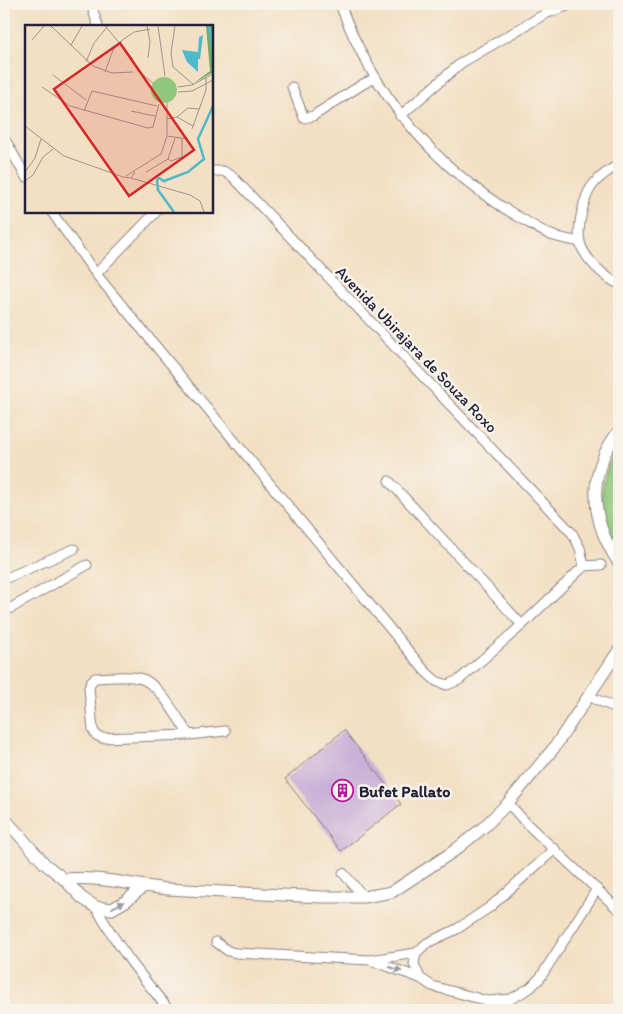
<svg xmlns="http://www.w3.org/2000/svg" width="623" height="1014" viewBox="0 0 623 1014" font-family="Itim,sans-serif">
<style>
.green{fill:#90c87b;stroke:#59755b}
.building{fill:#c9b0d8}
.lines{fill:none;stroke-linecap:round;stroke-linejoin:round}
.minor-casing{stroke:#8a807f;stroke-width:11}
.major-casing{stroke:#8a807f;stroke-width:13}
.minor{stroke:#fff;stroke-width:9}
.major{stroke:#fff;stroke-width:11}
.oneway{fill:#9c9ca7}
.labels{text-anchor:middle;stroke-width:5;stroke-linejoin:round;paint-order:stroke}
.street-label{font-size:16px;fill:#22223b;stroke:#f7f3e8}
.poi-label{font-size:16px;font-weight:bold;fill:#22223b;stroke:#f7f3e8;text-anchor:start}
.inset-river{fill:none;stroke:#4eb9cb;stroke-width:2.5}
.inset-road{fill:none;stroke:#9f938d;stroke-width:1}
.view{fill:#d62828;fill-opacity:0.15;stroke:#d62828;stroke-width:2.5}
.inset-edge{fill:none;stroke:#22223b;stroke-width:2.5}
</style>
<rect width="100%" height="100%" fill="#f7f3e8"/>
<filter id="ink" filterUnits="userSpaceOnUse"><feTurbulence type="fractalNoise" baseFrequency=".02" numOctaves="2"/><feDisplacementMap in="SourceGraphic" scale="10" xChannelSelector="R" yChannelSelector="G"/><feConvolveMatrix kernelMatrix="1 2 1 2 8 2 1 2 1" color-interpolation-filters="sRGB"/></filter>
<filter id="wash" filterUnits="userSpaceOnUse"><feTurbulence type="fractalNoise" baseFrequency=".0096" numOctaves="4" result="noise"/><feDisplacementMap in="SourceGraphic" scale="20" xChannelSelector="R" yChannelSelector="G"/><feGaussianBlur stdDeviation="1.12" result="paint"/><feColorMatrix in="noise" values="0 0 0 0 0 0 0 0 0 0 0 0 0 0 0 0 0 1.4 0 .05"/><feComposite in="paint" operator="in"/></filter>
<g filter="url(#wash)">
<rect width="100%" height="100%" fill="#f3dfc3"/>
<path class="green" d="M619 443V555C616 548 611 541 608 534 595 504 603 470 619 443Z"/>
<g id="blocks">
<path class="building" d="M344 730 401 804 341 851 285 779Z"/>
</g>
</g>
<g filter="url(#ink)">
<use href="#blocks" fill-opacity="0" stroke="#8a807f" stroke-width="1"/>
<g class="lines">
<defs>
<g id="minor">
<path d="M91 4 98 26"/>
<path d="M340 4C373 94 434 167 517 216 528 222 539 230 551 235 560 238 571 240 580 242"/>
<path d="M292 87 304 118 313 116 363 84 376 78"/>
<path d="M400 116 461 63 545 14 572 4"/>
<path d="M4 138 26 177"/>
<path d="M619 165C610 169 598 178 592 186 583 198 577 229 580 243 585 259 604 277 619 284"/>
<path d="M211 171H223L232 176 572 533 580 548 584 566"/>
<path d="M51 211 96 274 425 671 436 681 447 685 459 680 522 625 584 566 601 565"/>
<path d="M96 274 157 211"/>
<path d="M389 481 522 625"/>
<path d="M4 579 74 549"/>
<path d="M4 612 87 565"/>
<path d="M588 696 619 709"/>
<path d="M189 735C178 719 159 682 139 678 125 675 109 678 95 678L91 682 89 688 93 730 96 735 102 738 189 735 225 731"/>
<path d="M508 803 527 824 619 910"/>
<path d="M555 849 490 907 457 929 427 943 416 953 414 964 420 978 432 986 488 1001 511 999 530 988 540 978 597 889"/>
<path d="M343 873 364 897"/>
<path d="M96 907C116 945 142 977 169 1010"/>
<path d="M216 942 228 951 236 953 370 960 416 953"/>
<path d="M373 961 420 978"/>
</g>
<g id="major">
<path d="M619 431C586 473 590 520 619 563"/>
<path d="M4 818 45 864 64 879 82 898 96 907 112 909 126 901 143 887"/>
<path d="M64 879C99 876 132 885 167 889L322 897H364L392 892 454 851 485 826 508 803 554 748 619 650"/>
</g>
</defs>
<use href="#minor" class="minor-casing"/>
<use href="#major" class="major-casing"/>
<use href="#minor" class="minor"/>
<use href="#major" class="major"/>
</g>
<defs><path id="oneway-solid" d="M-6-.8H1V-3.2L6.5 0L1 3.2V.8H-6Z" transform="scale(1.25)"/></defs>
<g class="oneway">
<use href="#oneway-solid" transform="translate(118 905) rotate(-26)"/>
<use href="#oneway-solid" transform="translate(395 969) rotate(19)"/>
</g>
</g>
<defs>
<symbol id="building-ring" viewBox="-11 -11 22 22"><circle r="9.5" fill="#f7f3e8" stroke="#b5179e" stroke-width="1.5"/><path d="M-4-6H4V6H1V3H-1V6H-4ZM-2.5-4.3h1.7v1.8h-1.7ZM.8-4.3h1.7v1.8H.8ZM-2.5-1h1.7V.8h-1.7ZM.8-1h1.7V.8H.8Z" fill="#b5179e"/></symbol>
</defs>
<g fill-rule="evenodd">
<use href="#building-ring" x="330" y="778" width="25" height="25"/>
</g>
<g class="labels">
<g class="street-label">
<text transform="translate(417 349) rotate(46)" y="6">Avenida Ubirajara de Souza Roxo</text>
</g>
<g class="poi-label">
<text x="359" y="797">Bufet Pallato</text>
</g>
</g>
<g transform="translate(25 25)">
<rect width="188" height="188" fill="#f3dfc3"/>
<path d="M126 65a13 13 0 1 1 26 0a13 13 0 1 1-26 0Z" fill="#90c87b"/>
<path d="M181 1H187V48L169 58 185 46Z" fill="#74ac6b"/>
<path d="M178 10 175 34H173V47L162 37 157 25 173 27 174 12Z" fill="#4eb9cb"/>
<path class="inset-river" d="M184 1 188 26M149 187 133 165 132 155 134 153 139 156 163 147 179 134 173 114 188 81"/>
<path class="inset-road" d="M26 1 68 41 87 48 108 47M80 1 108 34M122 1 125 17 123 33M133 1 140 51M150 1 146 28 148 42 169 60M7 15 19 1M46 20 57 1M61 37 69 18 83 1M80 47 88 25 96 16 109 7 125 4M116 48 128 58M28 50 61 75M17 62 45 81 123 103 128 102 134 79M153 62 167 60 188 49M153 67 167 66 188 55M59 86 67 66 132 81M106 86 130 91M152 92 168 101M142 94 152 92 163 83 174 84M0 101 39 131 98 152 106 153 110 147M167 104 181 65V52M142 111 163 114M150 113 143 134 146 136 157 132V114M0 147 10 133 16 114M121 147 143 134M101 151 136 129 142 111V78M106 153 165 170 175 176 179 187M0 156 8 150 18 132 28 124"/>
<path class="view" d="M95 18 169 125 104 171 29 64Z"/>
<rect width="188" height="188" class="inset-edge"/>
</g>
<rect width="623" height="1014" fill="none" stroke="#f7f3e8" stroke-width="20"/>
</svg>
